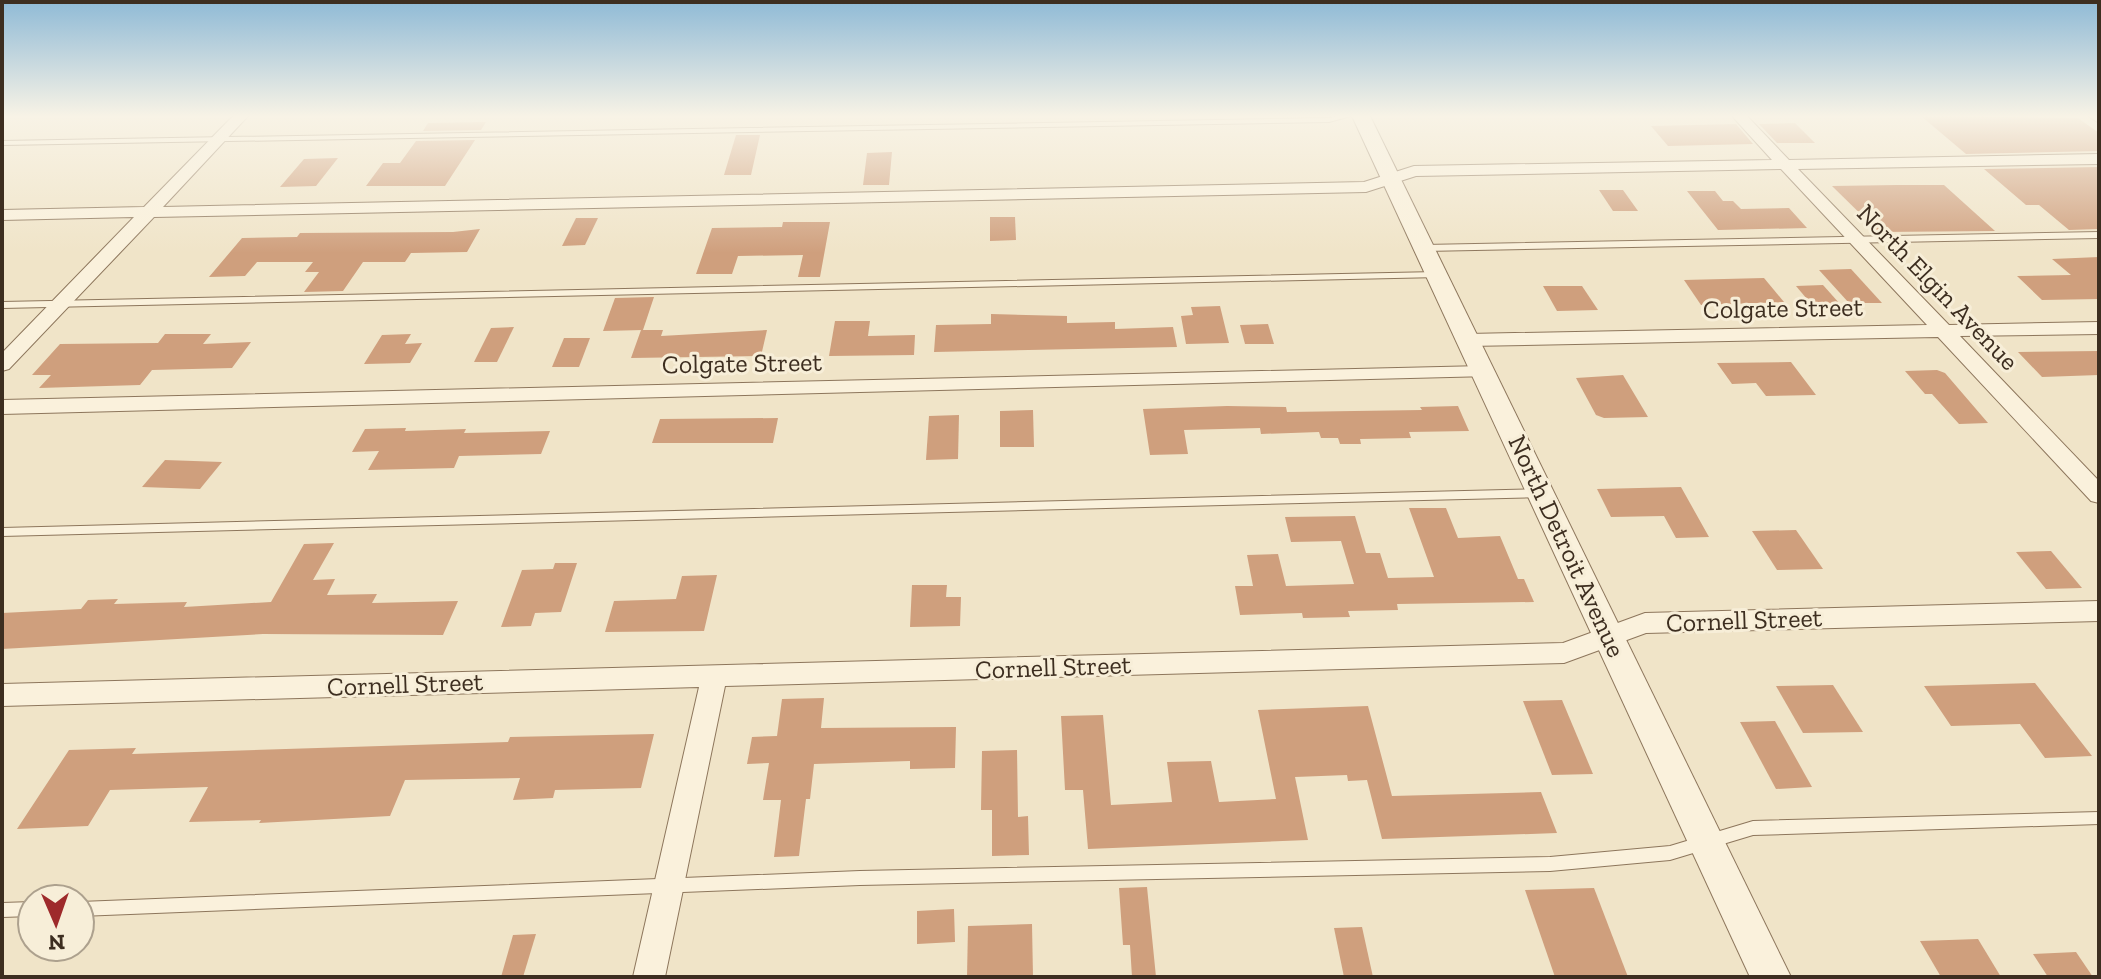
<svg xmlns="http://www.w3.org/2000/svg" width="2101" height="979" viewBox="0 0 2101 979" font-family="'Zilla Slab',serif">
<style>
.building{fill:#cf9f7d}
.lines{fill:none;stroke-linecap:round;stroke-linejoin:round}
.service-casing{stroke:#8d765c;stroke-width:2}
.minor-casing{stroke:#8d765c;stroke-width:2}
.tertiary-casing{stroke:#8d765c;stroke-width:2}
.service{fill:#faf1dc;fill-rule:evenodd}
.minor{fill:#faf1dc;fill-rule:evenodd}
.tertiary{fill:#faf1dc;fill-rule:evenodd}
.labels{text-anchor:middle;stroke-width:6;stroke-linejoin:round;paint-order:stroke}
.street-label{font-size:26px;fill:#3d2e20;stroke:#f7eed8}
</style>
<rect width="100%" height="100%" fill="#f0e4c8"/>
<g class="building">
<path d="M1921 116 2078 118 2099 133V151L1966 154Z"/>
<path d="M486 122 481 130 423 131 428 123Z"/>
<path d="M1795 123 1815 143H1777L1759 124Z"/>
<path d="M1736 124 1753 144 1668 146 1651 126Z"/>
<path d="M736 135H760L751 175H724Z"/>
<path d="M475 140 445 186H366L383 163H400L416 141Z"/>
<path d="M892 152 889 185H863L867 153Z"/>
<path d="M338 158 316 186 280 187 304 159Z"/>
<path d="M2099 167V229L2069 230 2039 205H2026L1984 169Z"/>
<path d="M1897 185H1944L1995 231 1879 232 1832 186Z"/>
<path d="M1599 190H1623L1638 211H1613Z"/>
<path d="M1687 191H1715L1723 201H1733L1741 209 1789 208 1807 228 1718 230Z"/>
<path d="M990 217H1015L1016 240 990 241Z"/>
<path d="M576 218H598L585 245 562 246Z"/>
<path d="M783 222H830L820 277H798L803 255 738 256 732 274H696L712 228 782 227Z"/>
<path d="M480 229 467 252 411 253 405 262H363L343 291 304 292 319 272H305L313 262H257L245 276 209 277 242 238 297 237 300 233 453 232Z"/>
<path d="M2099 257V299L2042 300 2017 276 2071 275 2052 259Z"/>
<path d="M1851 269 1882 303H1849L1819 270Z"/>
<path d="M1764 278 1784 302 1701 305 1684 280Z"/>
<path d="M1823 285 1840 304 1812 305 1796 286Z"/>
<path d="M1543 286H1582L1598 310 1557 311Z"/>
<path d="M654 297 643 330 603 331 615 298Z"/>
<path d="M1220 306 1229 343 1186 344 1181 316 1193 315 1191 307Z"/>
<path d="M991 314 1067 316V323L1115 322V329L1173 327 1177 347 934 352 936 325 991 324Z"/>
<path d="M835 321H870L868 336 915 335 914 355 829 356Z"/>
<path d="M1268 324 1274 344H1245L1240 325Z"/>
<path d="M514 327 497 362H474L491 328Z"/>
<path d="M641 330H663L661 336 767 330 761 356 631 358Z"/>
<path d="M165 334H211L203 344 251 342 232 368 152 370 140 385 39 388 51 375H32L60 344 158 343Z"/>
<path d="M411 334 405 344 422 343 410 363 364 364 382 335Z"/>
<path d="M564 338H590L579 367H552Z"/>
<path d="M2099 351V375L2042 377 2018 352Z"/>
<path d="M1791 362 1816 395 1766 396 1756 383 1732 384 1717 363Z"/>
<path d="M1937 370 1945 373 1988 423 1959 424 1932 394H1925L1905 371Z"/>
<path d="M1623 375 1648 417 1604 418 1596 415 1576 378Z"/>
<path d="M1227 406 1286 407 1287 412 1422 410 1420 407 1458 406 1469 431 1409 432 1411 438 1360 439 1361 444H1340L1338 438H1321L1319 432 1261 434 1260 428 1184 430 1188 454 1150 455 1143 409Z"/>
<path d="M1033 410 1034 447H1000V411Z"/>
<path d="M959 415 958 459 926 460 929 416Z"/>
<path d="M778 418 773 443H652L660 419Z"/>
<path d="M406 428 405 431 466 429 464 433 550 431 541 454 459 456 454 468 368 470 379 451 352 452 365 429Z"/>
<path d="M165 460 222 462 200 489 142 487Z"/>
<path d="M1681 487 1709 537 1676 538 1664 516 1611 517 1597 489Z"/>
<path d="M1409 508H1446L1458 538 1500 536 1518 579H1524L1534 602 1397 604 1398 610 1348 611 1350 617 1303 618 1302 613 1240 615 1235 586H1253L1247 555 1278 554 1286 586 1354 584 1341 541 1291 542 1285 517 1355 516 1366 553H1380L1388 578 1434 577Z"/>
<path d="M1796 530 1823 569 1777 570 1752 531Z"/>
<path d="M334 543 313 580 335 579 327 595 377 594 372 603 458 601 443 635 263 634 2 649V613L81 609 88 600 118 599 114 604 187 602 184 607 271 602 304 544Z"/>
<path d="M2051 551 2082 588 2046 589 2016 552Z"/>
<path d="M555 563H577L561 612 535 613 531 626 501 627 522 570 553 569Z"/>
<path d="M717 575 704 631 605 632 614 601 676 599 682 576Z"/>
<path d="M912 585H947L946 597H961L960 626 910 627Z"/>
<path d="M2035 683 2092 756 2045 758 2020 724 1951 726 1924 686Z"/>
<path d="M1833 685 1863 732 1803 733 1776 686Z"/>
<path d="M824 698 821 728 956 727 955 768 910 769V761L814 764 810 799H806L799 856 774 857 781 800H763L769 763 747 764 752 737 777 736 782 699Z"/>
<path d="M1562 700 1593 774 1552 775 1523 701Z"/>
<path d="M1368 706 1392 796 1541 792 1557 833 1382 839 1367 780 1348 781 1347 775 1295 777 1308 840 1088 849 1083 790H1065L1061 716 1103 715 1111 805 1172 802 1167 762 1211 761 1219 802 1276 799 1258 710Z"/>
<path d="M1775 721 1812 787 1776 789 1740 722Z"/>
<path d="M654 734 641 788 555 790 553 798 513 800 520 778 405 780 390 816 259 823 261 820 189 822 208 787 110 790 88 826 17 829 69 750 136 748 132 754 508 742 510 737Z"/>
<path d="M1017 750 1018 817 1028 816 1029 855 992 856V810H981L982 751Z"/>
<path d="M1147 887 1156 977H1132L1130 945H1123L1119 888Z"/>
<path d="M1594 888 1628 977H1555L1525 890Z"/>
<path d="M954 909 955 942 917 944V911Z"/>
<path d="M1032 924 1033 977H967L968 926Z"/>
<path d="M1362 927 1373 977H1344L1334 928Z"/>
<path d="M536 934 523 977H501L513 935Z"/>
<path d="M1978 939 2001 977H1941L1920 941Z"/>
<path d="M2076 952 2093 977H2048L2033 954Z"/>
</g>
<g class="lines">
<defs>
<g id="service">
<path d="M1339 116H1351L1329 122 2 145V141L1329 118Z"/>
<path d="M2099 232V238L1424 251 1420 248 1424 245Z"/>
<path d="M1437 272 1440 273V277L2 308V302Z"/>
<path d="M1541 489 1547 493 1541 497 2 536V528Z"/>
<path d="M2099 812V824L1753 835 1670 860 1550 871 860 885 80 916V902L860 871 1550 857 1670 846 1753 821Z"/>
<path d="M32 902V916L2 917V903Z"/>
</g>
<g id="minor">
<path d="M233 116H248L163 207 1364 182 1414 166 1772 160 1732 116H1747L1789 160 2099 154V164L1798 169 1949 325 2099 322V334L1960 336 2099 481V503L2091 501 1938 337 1468 346 1458 340 1468 334 1927 325 1781 169 1416 176 1366 192 154 217 9 369 2 371V353L134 217 2 220V210L144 207Z"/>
<path d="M1483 366 1493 372 1490 376 2 414V400Z"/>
<path d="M2099 601V621L1646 633 1564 663 725 686 665 977H633L699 687 2 706V684L1563 643 1645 613Z"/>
</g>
<g id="tertiary">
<path d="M1352 116H1370L1791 977H1750Z"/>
<path d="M2088 116H2099V123Z"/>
</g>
</defs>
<use href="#service" class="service-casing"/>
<use href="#minor" class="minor-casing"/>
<use href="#tertiary" class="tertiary-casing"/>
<use href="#service" class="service"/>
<use href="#minor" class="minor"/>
<use href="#tertiary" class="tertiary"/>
</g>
<linearGradient id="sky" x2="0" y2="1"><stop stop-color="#8fbad6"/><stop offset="0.46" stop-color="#f8f3e6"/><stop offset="1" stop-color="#f8f3e6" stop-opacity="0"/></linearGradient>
<rect width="2101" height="253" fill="url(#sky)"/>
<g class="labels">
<g class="street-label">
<text transform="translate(1938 287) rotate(46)" y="9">North Elgin Avenue</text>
<text transform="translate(1783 308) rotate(-1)" y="9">Colgate Street</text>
<text transform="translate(742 363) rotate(-1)" y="9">Colgate Street</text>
<text transform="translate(1567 546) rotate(65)" y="9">North Detroit Avenue</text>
<text transform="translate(1744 620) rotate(-2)" y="9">Cornell Street</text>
<text transform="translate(1053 667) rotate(-2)" y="9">Cornell Street</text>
<text transform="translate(405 684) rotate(-2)" y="9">Cornell Street</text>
</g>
</g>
<rect width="2101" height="979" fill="none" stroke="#3d2e20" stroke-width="8"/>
<g transform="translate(56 923) rotate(178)"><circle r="38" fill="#f7eed8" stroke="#ada18e" stroke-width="2"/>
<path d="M0-6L14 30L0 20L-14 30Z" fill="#9e2a2b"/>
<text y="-12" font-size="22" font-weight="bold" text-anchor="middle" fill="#3d2e20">N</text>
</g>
</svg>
